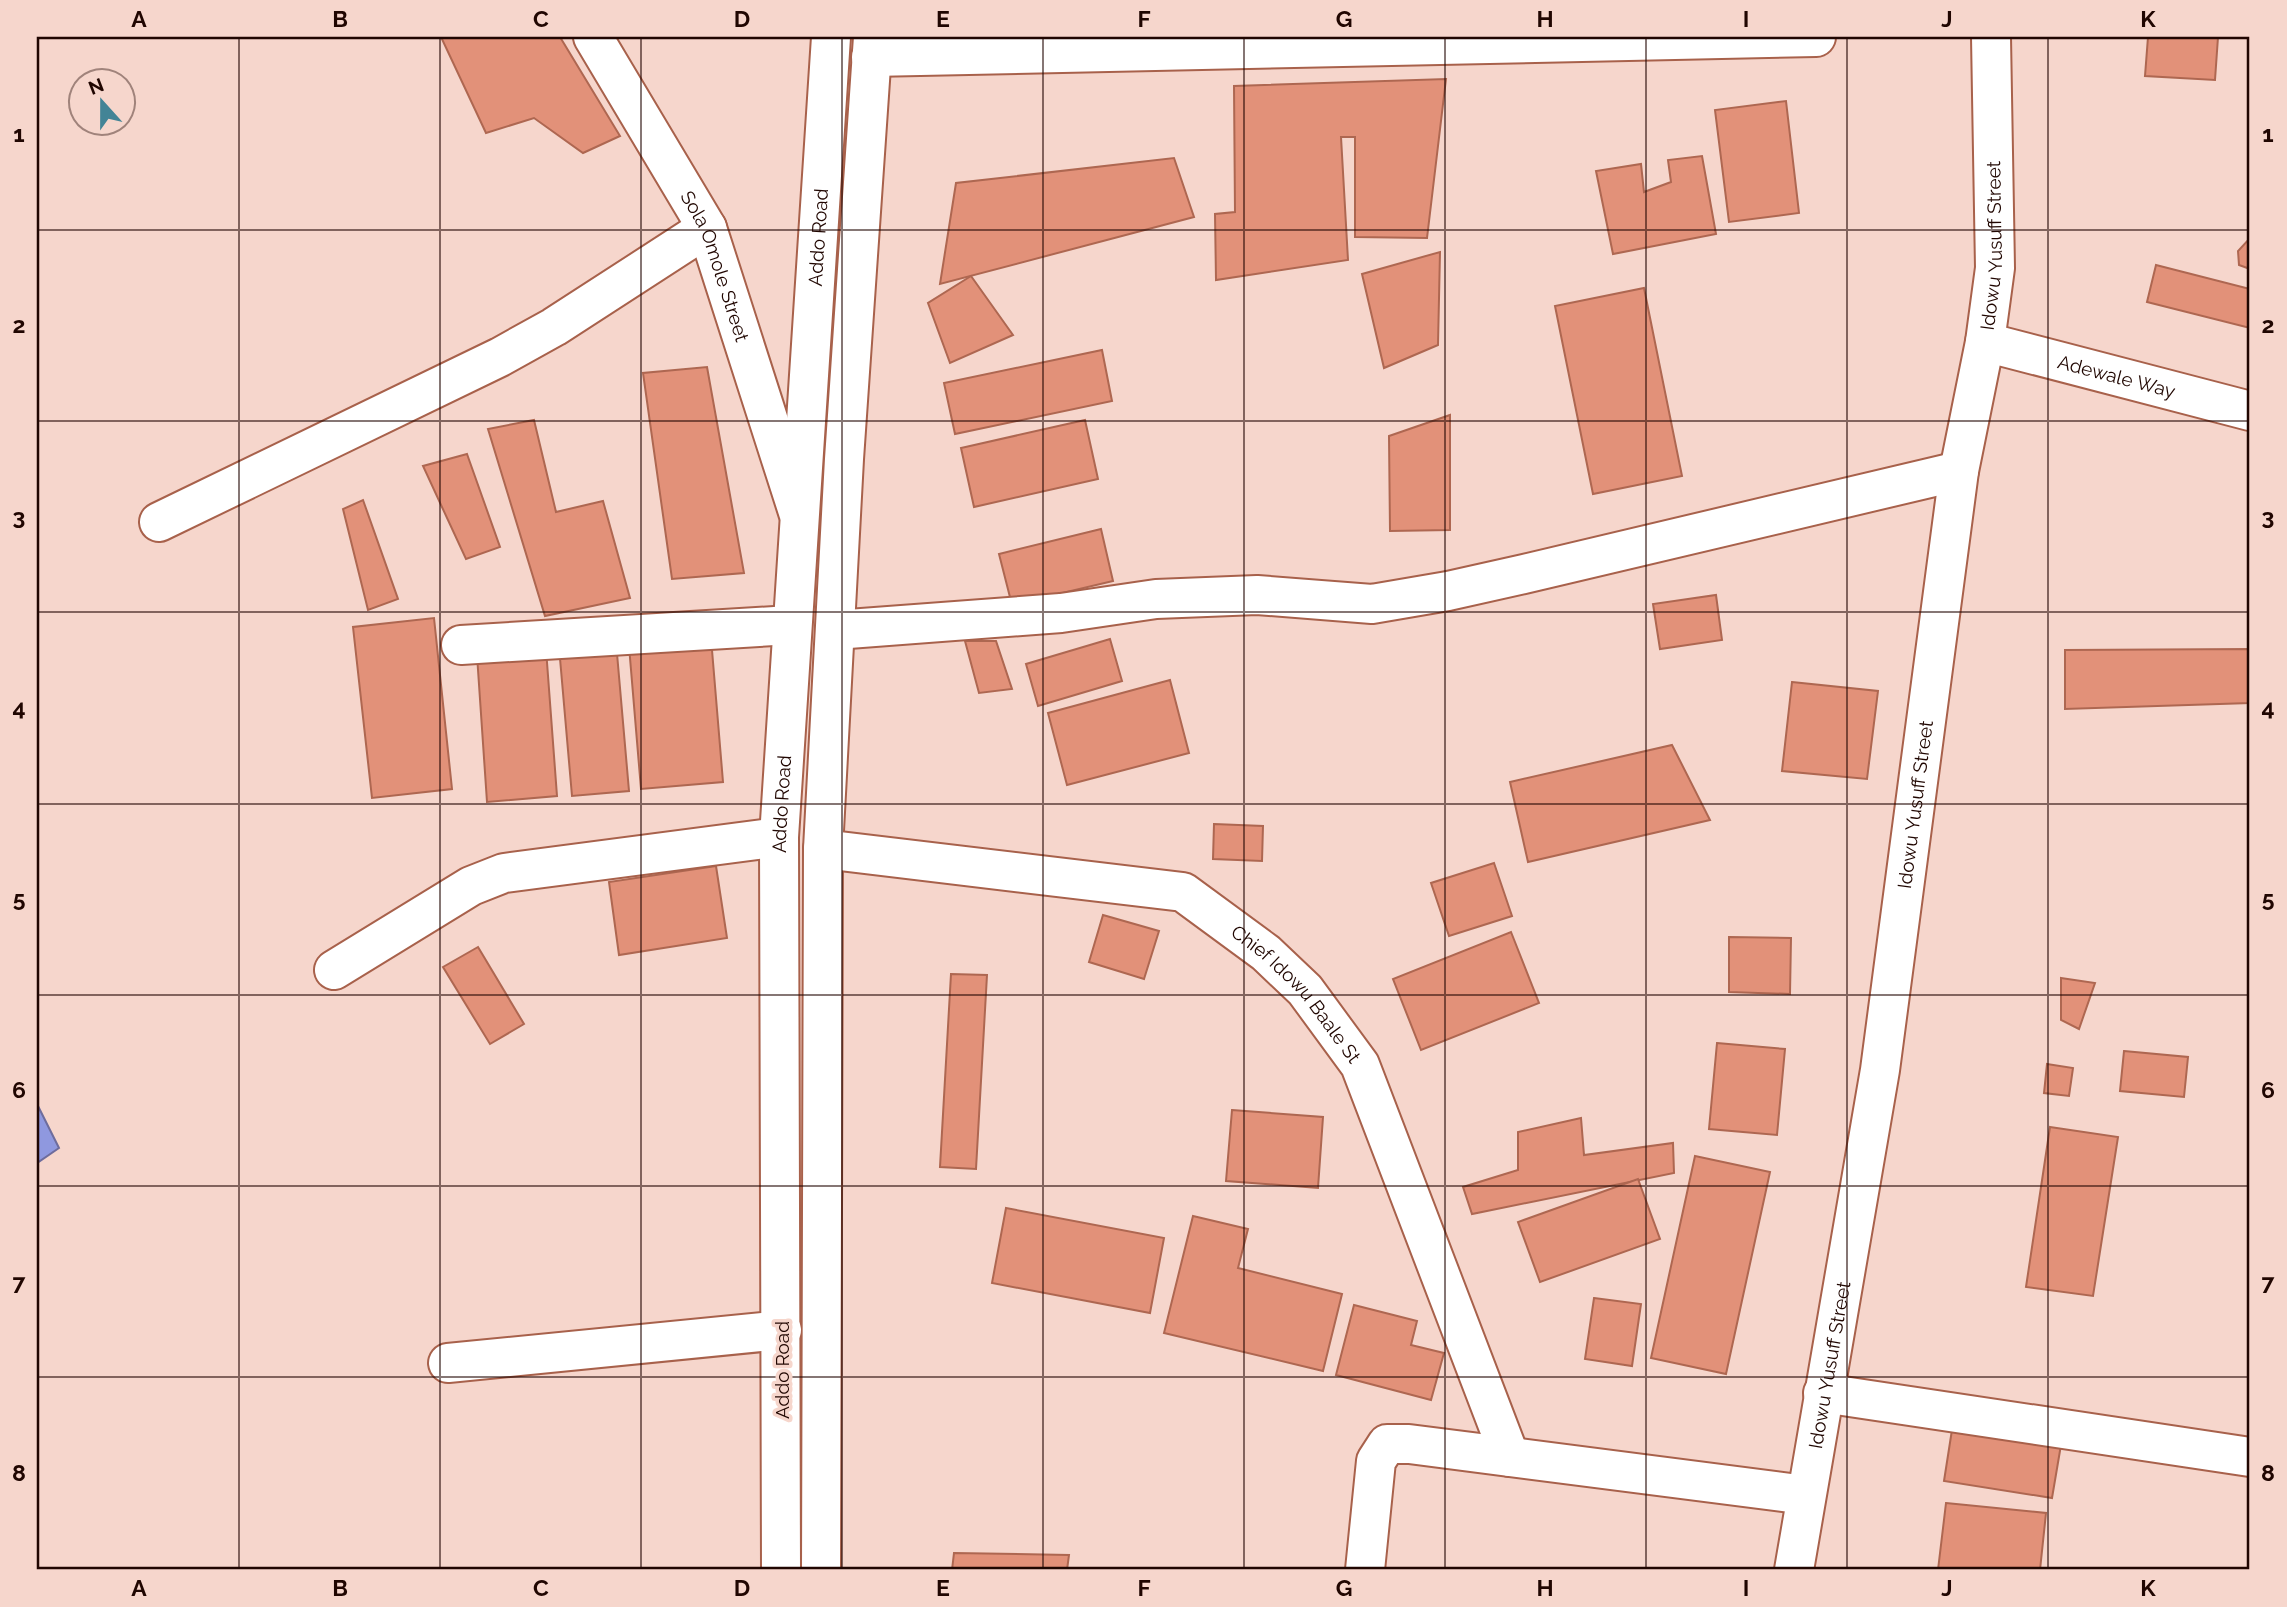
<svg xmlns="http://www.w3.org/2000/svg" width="2287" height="1607" viewBox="0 0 2287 1607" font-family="Raleway,sans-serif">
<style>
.water{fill:#8f98df;stroke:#6e6c9c;stroke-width:2}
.building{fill:#e29179;stroke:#ae6751;stroke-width:2}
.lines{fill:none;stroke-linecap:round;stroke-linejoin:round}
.minor-casing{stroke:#a8614b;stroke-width:42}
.major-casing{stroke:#a8614b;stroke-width:42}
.minor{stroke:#fff;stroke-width:38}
.major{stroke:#fff;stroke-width:38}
.grid{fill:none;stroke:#200601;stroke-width:2;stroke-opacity:0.55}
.labels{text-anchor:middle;stroke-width:7;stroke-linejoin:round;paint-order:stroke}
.street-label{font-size:19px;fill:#200601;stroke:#f6d6cc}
.neatline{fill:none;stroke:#200601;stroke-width:2.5}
.grid-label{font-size:23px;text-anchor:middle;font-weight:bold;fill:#200601}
</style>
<rect width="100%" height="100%" fill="#f6d6cc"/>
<path class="water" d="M37 1104 59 1148 37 1163Z"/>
<g class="building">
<path d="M441 37H560L620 136 583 153 534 118 486 133Z"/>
<path d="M2148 37H2218L2215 80 2145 76Z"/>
<path d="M1446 79 1427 238 1355 237V137H1341L1348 260 1216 280 1215 214 1235 212 1234 86Z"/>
<path d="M1786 101 1799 213 1729 222 1715 110Z"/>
<path d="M1702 156 1716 234 1613 254 1596 171 1641 164 1644 192 1671 182 1668 160Z"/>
<path d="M1174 158 1194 217 940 284 956 183Z"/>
<path d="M2250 238V269L2239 265 2238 251Z"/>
<path d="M1440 252 1438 345 1384 368 1362 274Z"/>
<path d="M2156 265 2250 289V328L2147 302Z"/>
<path d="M971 276 1013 335 950 363 928 303Z"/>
<path d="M1644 288 1682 476 1593 494 1555 306Z"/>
<path d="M1102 350 1112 401 955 434 944 383Z"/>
<path d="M707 367 744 573 672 579 643 373Z"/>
<path d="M1450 415V530L1390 531 1389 436Z"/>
<path d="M534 420 556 512 603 501 630 598 545 616 488 429Z"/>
<path d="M1085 420 1098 479 974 507 961 448Z"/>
<path d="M467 454 500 547 466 559 423 466Z"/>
<path d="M363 500 398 599 368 610 343 509Z"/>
<path d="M1101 529 1113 581 1012 605 999 554Z"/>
<path d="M1716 595 1722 640 1660 649 1653 604Z"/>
<path d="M434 618 452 789 372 798 353 627Z"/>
<path d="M711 638 723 782 641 789 629 646Z"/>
<path d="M1110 639 1122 681 1038 706 1026 664Z"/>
<path d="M965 641H996L1012 689 979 693Z"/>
<path d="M616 642 629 791 572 796 559 647Z"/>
<path d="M546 649 557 796 487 802 477 655Z"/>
<path d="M2250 649V703L2065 709V650Z"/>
<path d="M1170 680 1189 753 1067 785 1048 713Z"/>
<path d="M1792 682 1878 691 1867 779 1782 771Z"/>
<path d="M1672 745 1710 820 1528 862 1510 782Z"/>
<path d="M1214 824 1263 826 1262 861 1213 859Z"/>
<path d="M1494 863 1512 916 1449 936 1431 883Z"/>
<path d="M716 866 727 938 619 955 609 882Z"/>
<path d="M1103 915 1159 931 1144 979 1089 962Z"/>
<path d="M1511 932 1539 1003 1421 1050 1393 979Z"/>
<path d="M1729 937 1791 938 1790 994 1729 992Z"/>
<path d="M478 947 524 1024 490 1044 443 967Z"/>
<path d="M951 974 987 975 976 1169 940 1167Z"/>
<path d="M2061 978 2095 983 2079 1029 2061 1020Z"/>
<path d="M1717 1043 1785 1049 1777 1135 1709 1129Z"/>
<path d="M2124 1051 2188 1057 2184 1097 2120 1091Z"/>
<path d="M2047 1064 2073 1068 2069 1096 2044 1093Z"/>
<path d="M1232 1110 1323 1117 1318 1188 1226 1181Z"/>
<path d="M1581 1118 1584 1155 1673 1143 1674 1173 1472 1214 1463 1187 1518 1170V1132Z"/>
<path d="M2050 1127 2118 1137 2093 1296 2026 1287Z"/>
<path d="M1695 1156 1770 1172 1726 1374 1651 1358Z"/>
<path d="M1638 1179 1660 1239 1540 1282 1518 1222Z"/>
<path d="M1006 1208 1164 1238 1150 1313 992 1283Z"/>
<path d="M1193 1216 1248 1229 1238 1268 1342 1294 1323 1371 1164 1333Z"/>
<path d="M1594 1298 1641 1304 1632 1366 1585 1359Z"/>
<path d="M1354 1305 1417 1321 1411 1345 1444 1353 1431 1400 1336 1375Z"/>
<path d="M1954 1417 2063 1433 2052 1498 1944 1481Z"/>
<path d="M1946 1503 2046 1513 2040 1570H1938Z"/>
<path d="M954 1553 1069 1555 1067 1570H952Z"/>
</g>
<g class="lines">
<defs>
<g id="minor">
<path id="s1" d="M593 37 707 228 798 512"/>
<path d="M871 57 1816 37"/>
<path id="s2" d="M1985 342 2250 411"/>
<path d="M159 522 500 357 554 327 707 228"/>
<path d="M835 630 1061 613 1156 599 1257 595 1372 604 1448 591 1524 574 1959 471"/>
<path d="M461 645 791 625"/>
<path id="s3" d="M823 849 1183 892 1266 953 1305 990 1360 1065 1510 1457"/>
<path d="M334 970 471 886 504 873 779 837"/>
<path d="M448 1363 782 1330"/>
<path d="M1823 1393 2250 1457"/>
<path d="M1365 1570 1376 1461 1387 1444H1409L1806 1495"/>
<path id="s4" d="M1794 1570 1880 1070 1959 471 1985 342 1995 268 1991 37"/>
</g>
<g id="major">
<path id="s5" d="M781 1570 779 837 831 37"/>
<path d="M821 1570 823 849 844 459 873 37"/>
</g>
</defs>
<use href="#minor" class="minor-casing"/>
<use href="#major" class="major-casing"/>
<use href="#minor" class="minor"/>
<use href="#major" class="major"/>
</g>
<path class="grid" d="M239 37V1570M440 37V1570M641 37V1570M842 37V1570M1043 37V1570M1244 37V1570M1445 37V1570M1646 37V1570M1847 37V1570M2048 37V1570M37 230H2250M37 421H2250M37 612H2250M37 804H2250M37 995H2250M37 1186H2250M37 1377H2250"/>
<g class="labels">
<g class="street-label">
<text dy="7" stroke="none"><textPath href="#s5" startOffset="1334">Addo Road</textPath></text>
<text dy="7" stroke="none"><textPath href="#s4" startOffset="1340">Idowu Yusuff Street</textPath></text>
<text dy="7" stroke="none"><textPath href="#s1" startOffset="261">Sola Omole Street</textPath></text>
<text dy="7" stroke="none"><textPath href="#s2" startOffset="136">Adewale Way</textPath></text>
<text dy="7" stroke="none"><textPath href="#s5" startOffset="766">Addo Road</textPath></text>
<text dy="7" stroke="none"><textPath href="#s4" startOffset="775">Idowu Yusuff Street</textPath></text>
<text dy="7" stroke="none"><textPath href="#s3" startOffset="516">Chief Idowu Baale St</textPath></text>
<text dy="7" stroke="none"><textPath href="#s4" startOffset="208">Idowu Yusuff Street</textPath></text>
<text transform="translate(782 1370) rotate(-90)" y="7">Addo Road</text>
</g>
</g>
<rect width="2287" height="1607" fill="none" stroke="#f6d6cc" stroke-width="77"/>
<g transform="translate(102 102) rotate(339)"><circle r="33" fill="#f6d6cc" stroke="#a0837b" stroke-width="2"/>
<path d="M0-5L12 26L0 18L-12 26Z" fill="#438496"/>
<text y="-10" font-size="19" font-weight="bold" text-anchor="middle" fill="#200601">N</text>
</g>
<rect x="38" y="38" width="2210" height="1530" class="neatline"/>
<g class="grid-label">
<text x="139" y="27">A</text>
<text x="340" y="27">B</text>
<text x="541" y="27">C</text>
<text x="742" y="27">D</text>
<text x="943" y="27">E</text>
<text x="1144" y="27">F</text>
<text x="1344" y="27">G</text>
<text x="1545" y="27">H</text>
<text x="1746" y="27">I</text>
<text x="1947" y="27">J</text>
<text x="2148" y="27">K</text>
<text x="19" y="142">1</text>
<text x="2268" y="142">1</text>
<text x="19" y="333">2</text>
<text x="2268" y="333">2</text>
<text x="19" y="525">3</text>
<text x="2268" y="525">3</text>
<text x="19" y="716">4</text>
<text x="2268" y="716">4</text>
<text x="19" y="907">5</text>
<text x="2268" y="907">5</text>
<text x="19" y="1098">6</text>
<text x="2268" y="1098">6</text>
<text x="19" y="1290">7</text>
<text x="2268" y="1290">7</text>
<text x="19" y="1481">8</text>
<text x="2268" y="1481">8</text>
<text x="139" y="1596">A</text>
<text x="340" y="1596">B</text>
<text x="541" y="1596">C</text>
<text x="742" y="1596">D</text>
<text x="943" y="1596">E</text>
<text x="1144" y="1596">F</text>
<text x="1344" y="1596">G</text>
<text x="1545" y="1596">H</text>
<text x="1746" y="1596">I</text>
<text x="1947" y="1596">J</text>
<text x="2148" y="1596">K</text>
</g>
</svg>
